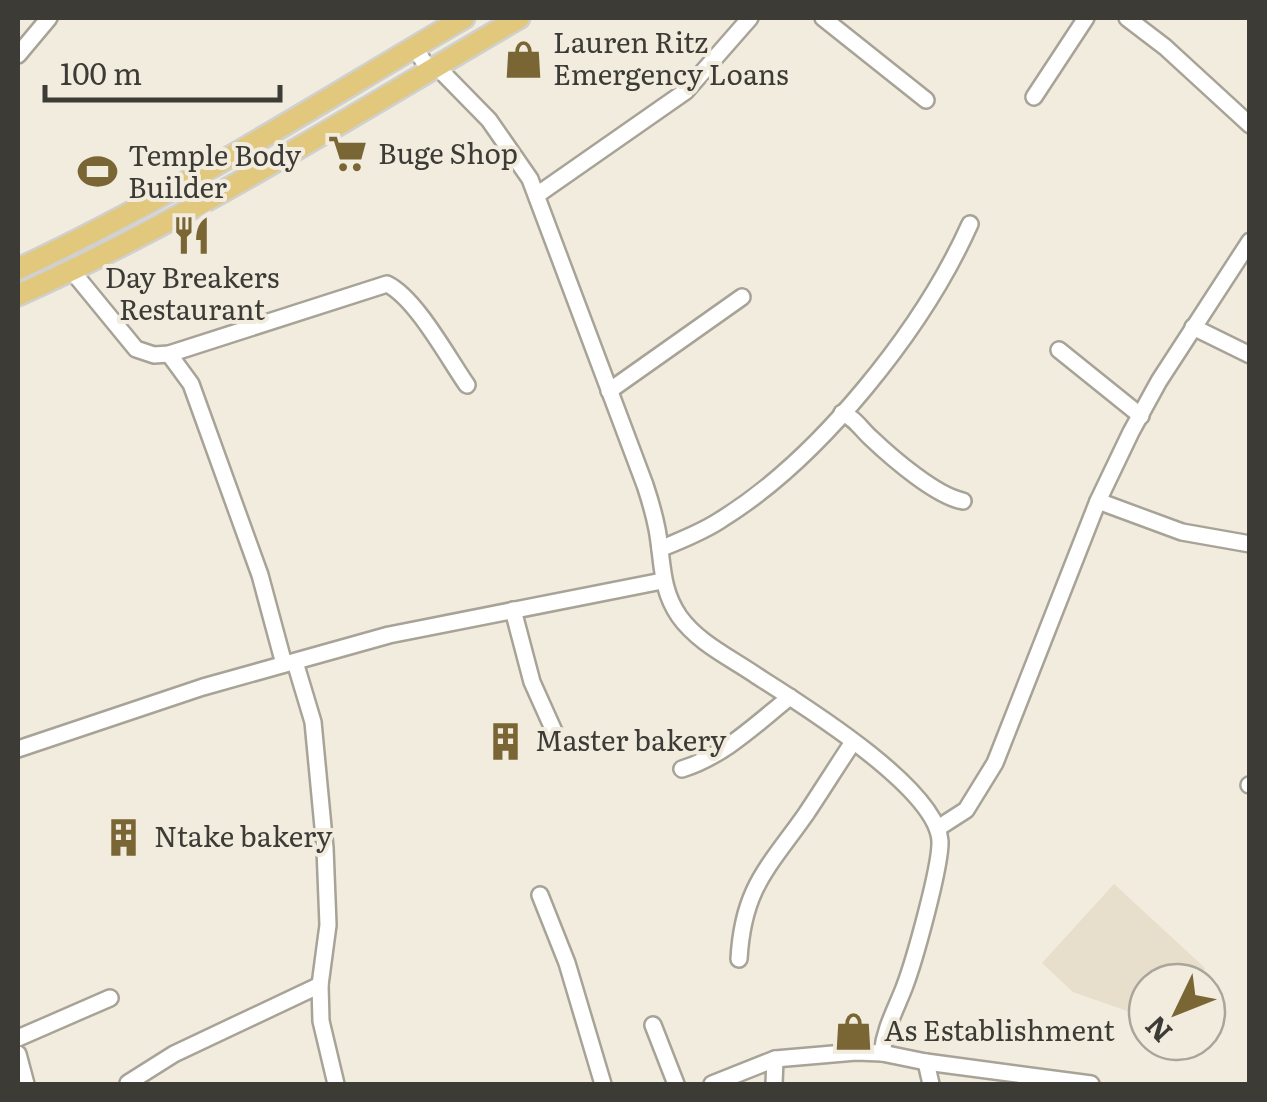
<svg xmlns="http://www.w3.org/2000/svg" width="1267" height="1102" viewBox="0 0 1267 1102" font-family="Literata,serif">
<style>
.built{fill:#e7dfcb}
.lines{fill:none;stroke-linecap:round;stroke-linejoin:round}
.minor-casing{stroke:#a8a397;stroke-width:20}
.major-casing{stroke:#d0d0cf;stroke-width:25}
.minor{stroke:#fff;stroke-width:15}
.major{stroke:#e1c87c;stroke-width:20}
.labels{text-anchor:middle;stroke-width:8;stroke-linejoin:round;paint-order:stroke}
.poi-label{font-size:28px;fill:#3d3b36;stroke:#f1ecde;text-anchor:start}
</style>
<rect width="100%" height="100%" fill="#f1ecde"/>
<path class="built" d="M1114 884 1205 968 1200 982H1147V1018L1073 992 1042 963Z"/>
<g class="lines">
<defs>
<g id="minor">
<path d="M823 18 926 100"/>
<path d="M1127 18 1165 47 1250 125"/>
<path d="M414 47 430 71 440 70 489 120 530 179 645 485C650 500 654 514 657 529 663 561 660 588 679 616 698 643 731 658 757 676 801 704 937 788 940 841 941 866 914 962 904 988 895 1011 885 1028 882 1053"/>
<path d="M18 55 49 18"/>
<path d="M1034 97 1086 18"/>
<path d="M537 195 686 91 750 18"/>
<path d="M72 271 136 349 154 355 169 354 387 284C416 298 448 358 467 385"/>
<path d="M1193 327 1250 355"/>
<path d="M1059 350 1141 416"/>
<path d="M169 354 191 384 260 575 284 664"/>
<path d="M609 391 742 297"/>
<path d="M842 413C856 419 860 428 871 438 892 458 936 496 963 501"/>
<path d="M1098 501 1182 532 1250 544"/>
<path d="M660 549C681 540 703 532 722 519 820 458 923 329 970 224"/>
<path d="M513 610 532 682 554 731"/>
<path d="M295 662 313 722 325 848 328 925 320 985 321 1021 336 1084"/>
<path d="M18 749 203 687 389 635 662 581"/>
<path d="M682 769C724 756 756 724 790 697"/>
<path d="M1249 785H1250"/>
<path d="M938 828 966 810 995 763 1098 501 1131 432 1159 381 1250 241"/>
<path d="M540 895 567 963 603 1084"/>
<path d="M739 959C743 888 768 868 806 814 822 790 837 766 853 742"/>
<path d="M653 1025 676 1084"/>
<path d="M18 1038 110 998"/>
<path d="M18 1054 26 1084"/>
<path d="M926 1062 931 1084"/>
<path d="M128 1083 174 1054 320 985"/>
<path d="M712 1084 775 1059 856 1052 882 1053 926 1062 1091 1084"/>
<path d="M774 1084 775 1059"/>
</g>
<g id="major">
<path d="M18 269C173 197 317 104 464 18"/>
<path d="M18 295C192 218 354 114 519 18"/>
</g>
</defs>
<use href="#minor" class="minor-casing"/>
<use href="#major" class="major-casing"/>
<use href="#minor" class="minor"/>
<use href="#major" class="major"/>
</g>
<defs>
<symbol id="shop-bare" viewBox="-9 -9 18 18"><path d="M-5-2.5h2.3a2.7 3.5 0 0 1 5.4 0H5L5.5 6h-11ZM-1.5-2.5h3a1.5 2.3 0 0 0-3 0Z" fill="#796634" stroke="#f1ecde" stroke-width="2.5" paint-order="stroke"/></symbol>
<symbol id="supermarket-bare" viewBox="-9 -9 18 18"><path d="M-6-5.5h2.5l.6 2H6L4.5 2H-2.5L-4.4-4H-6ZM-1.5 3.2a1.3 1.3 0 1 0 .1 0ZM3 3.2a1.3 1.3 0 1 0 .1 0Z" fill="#796634" stroke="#f1ecde" stroke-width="2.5" paint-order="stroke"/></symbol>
<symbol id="stadium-bare" viewBox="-9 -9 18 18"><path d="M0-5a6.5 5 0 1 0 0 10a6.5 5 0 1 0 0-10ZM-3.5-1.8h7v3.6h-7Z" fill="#796634" stroke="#f1ecde" stroke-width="2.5" paint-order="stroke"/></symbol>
<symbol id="restaurant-bare" viewBox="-9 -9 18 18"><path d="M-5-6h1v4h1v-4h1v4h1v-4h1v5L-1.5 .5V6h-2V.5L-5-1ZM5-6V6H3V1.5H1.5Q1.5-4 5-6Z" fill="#796634" stroke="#f1ecde" stroke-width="2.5" paint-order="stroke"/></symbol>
<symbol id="building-bare" viewBox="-9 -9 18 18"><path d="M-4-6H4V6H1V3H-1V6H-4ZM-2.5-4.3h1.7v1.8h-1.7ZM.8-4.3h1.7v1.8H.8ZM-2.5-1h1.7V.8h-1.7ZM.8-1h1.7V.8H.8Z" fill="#796634" stroke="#f1ecde" stroke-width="2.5" paint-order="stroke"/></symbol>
</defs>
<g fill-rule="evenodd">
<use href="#shop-bare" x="496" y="32" width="55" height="55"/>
<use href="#supermarket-bare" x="320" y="126" width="55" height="55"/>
<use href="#stadium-bare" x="70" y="144" width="55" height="55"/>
<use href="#restaurant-bare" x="164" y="208" width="55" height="55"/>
<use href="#building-bare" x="478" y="714" width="55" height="55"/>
<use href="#building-bare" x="96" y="810" width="55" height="55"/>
<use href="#shop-bare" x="826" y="1004" width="55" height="55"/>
</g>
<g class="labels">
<g class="poi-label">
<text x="553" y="53">Lauren Ritz<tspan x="553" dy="32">Emergency Loans</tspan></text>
<text x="378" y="164">Buge Shop</text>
<text x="128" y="166">Temple Body<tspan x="128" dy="32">Builder</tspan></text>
<text x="192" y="288" text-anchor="middle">Day Breakers<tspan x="192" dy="32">Restaurant</tspan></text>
<text x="535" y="751">Master bakery</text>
<text x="154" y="847">Ntake bakery</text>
<text x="884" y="1041">As Establishment</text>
</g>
</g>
<rect width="1267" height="1102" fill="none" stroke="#3d3b36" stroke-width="40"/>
<g transform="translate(1177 1012) rotate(227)"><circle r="48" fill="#f1ecde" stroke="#a9a59b" stroke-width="2.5"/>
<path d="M0-8L18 38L0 25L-18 38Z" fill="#796634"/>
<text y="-15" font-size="28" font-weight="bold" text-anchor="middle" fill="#3d3b36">N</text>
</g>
<path d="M45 85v15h235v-15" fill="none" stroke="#3d3b36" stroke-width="5"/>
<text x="60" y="85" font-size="30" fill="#3d3b36" stroke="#f1ecde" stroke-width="8" paint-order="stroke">100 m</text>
</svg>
